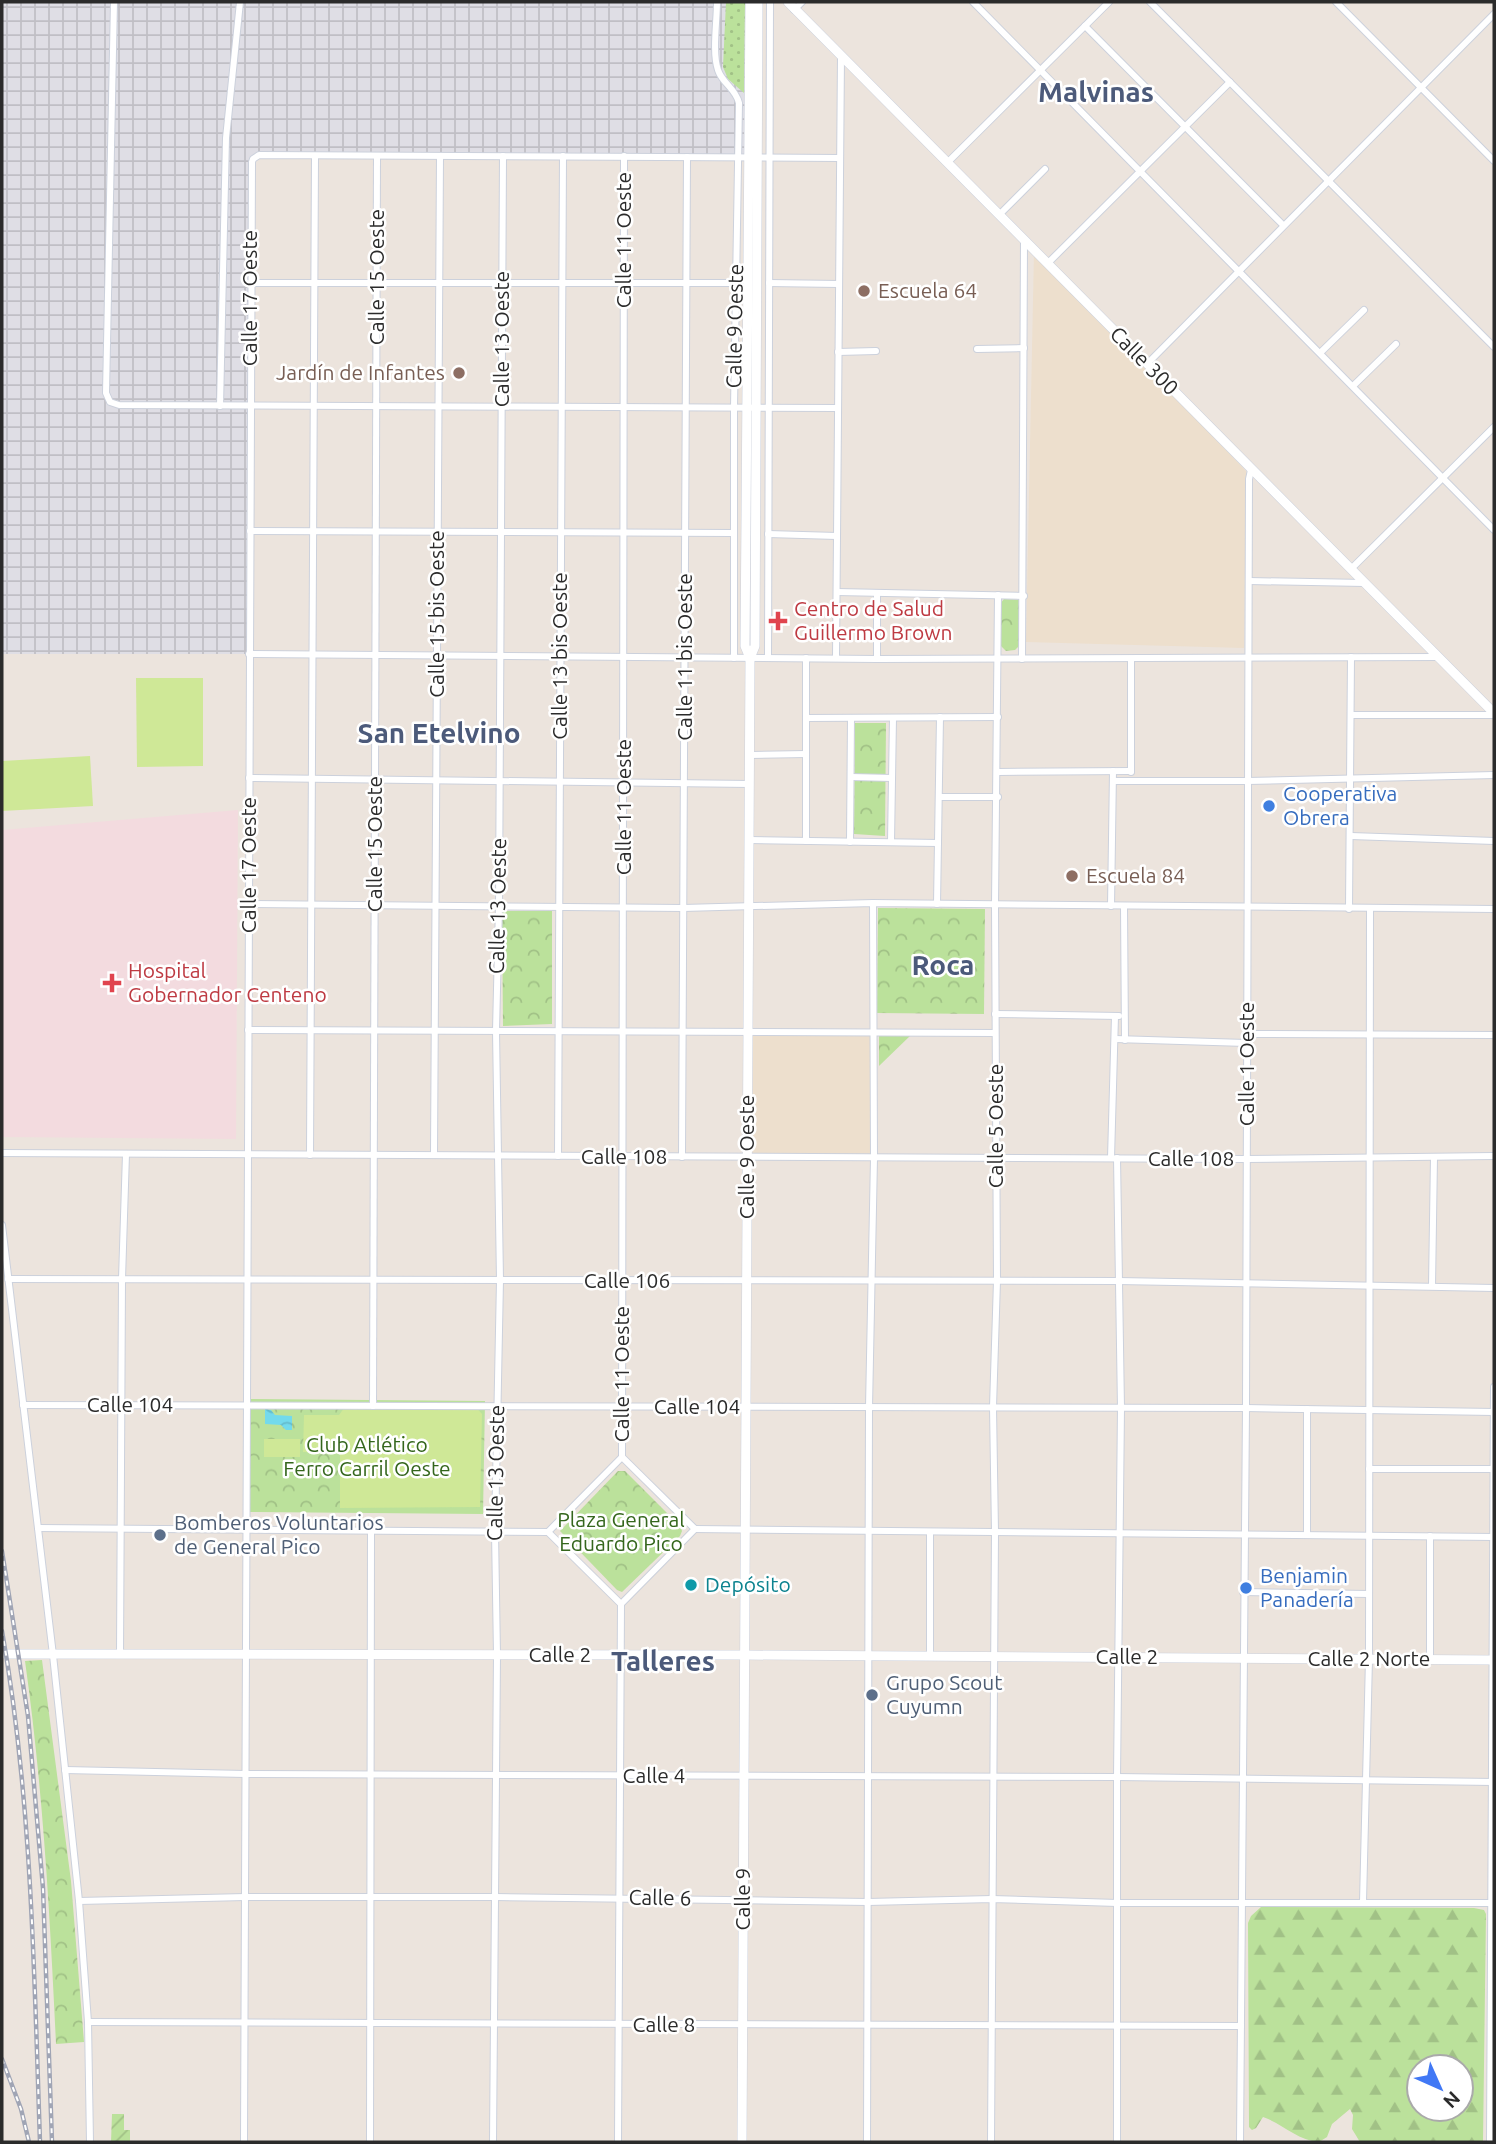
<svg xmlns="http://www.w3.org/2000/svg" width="1496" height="2144" viewBox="0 0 1496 2144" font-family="Ubuntu,sans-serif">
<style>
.industrial{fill:url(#industrial-grid)}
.education{fill:#eddfcd}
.medical{fill:#f3dbdf}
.grass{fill:url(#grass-dots)}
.forest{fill:url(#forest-firs);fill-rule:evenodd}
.park{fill:url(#park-crowns)}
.garden{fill:url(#garden-furrows)}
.pitch{fill:#cfe897}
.water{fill:url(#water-waves)}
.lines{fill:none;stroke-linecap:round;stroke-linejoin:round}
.street-casing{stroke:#ccd1dc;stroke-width:8}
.secondary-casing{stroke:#ccd1dc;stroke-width:10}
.street{stroke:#fff;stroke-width:6}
.secondary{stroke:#fff;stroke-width:9}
.rail-casing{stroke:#a0a5b5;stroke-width:4.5}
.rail{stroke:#fff;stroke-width:2;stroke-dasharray:5;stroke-linecap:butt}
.education-dot{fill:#8d6e63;stroke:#fff;stroke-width:2.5}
.health-dot{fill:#e0444e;stroke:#fff;stroke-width:2.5}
.shop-dot{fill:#3f7fe0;stroke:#fff;stroke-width:2.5}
.service-dot{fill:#5c6f8a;stroke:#fff;stroke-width:2.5}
.culture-dot{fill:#0f9aa8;stroke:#fff;stroke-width:2.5}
.labels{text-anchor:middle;stroke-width:5;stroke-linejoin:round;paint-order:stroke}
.street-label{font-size:21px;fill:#2b2b2b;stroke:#fff}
.education-label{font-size:21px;fill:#785e54;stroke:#fff;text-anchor:start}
.health-label{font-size:21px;fill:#be3a42;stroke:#fff;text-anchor:start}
.shop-label{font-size:21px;fill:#366cbe;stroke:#fff;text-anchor:start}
.park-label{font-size:21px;fill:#34661c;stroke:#fff}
.service-label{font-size:21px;fill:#4e5e75;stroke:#fff;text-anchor:start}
.culture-label{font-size:21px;fill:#0d838f;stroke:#fff;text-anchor:start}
.district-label{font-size:28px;font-weight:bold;fill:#4c5a7a;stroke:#fff}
</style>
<defs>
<pattern id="industrial-grid" width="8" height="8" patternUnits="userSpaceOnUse" patternTransform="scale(1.75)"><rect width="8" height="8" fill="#dfdee5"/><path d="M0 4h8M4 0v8" fill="none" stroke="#c0bfc5"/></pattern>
<pattern id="grass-dots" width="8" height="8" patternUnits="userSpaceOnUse" patternTransform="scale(1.75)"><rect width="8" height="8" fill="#bbe19b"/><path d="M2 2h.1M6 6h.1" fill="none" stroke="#a1c186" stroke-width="1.8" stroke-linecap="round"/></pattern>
<pattern id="forest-firs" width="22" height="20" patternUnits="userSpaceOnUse" patternTransform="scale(1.75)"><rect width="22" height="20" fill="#bbe19b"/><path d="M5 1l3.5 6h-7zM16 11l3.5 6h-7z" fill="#a1c186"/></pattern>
<pattern id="park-crowns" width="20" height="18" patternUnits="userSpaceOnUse" patternTransform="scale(1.75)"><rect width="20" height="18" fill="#bbe19b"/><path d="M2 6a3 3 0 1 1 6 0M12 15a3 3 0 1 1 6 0" fill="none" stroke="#a1c186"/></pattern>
<pattern id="garden-furrows" width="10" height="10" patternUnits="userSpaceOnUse" patternTransform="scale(1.75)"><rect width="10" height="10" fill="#bbe19b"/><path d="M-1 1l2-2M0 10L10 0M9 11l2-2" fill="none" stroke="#a1c186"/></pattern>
<pattern id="water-waves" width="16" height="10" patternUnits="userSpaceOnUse" patternTransform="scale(1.75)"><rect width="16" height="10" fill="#73daec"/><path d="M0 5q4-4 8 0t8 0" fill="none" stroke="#64bbcb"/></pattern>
</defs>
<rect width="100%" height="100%" fill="#ece4dd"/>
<path class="industrial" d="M2 2H750L748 157 259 155 253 159 249 654H2Z"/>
<g class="education">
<path d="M1034 251 1246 471 1244 648 1026 642Z"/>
<path d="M748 1032H873L874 1158 748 1157Z"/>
</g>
<path class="medical" d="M238 810 236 1139 2 1137V830Z"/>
<path class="grass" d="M726 2H745L744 93 728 79 723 67Z"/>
<path class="forest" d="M1261 1907 1474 1908 1484 1910 1486 1914 1483 2142H1360L1352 2129 1353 2115 1350 2109 1332 2124 1327 2137 1319 2142C1297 2140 1283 2124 1263 2117L1256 2128 1252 2130 1249 2127 1248 1923 1251 1916ZM1419 2067H1461V2109H1419Z"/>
<g class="park">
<path d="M1004 599 1020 600V645L1015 650 1006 651 1001 646 1000 604Z"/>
<path d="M855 723H886L885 836 854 834Z"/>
<path d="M878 908 985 909 984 1014 877 1013Z"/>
<path d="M502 911H552V1024L503 1026Z"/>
<path d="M879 1032 911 1035 879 1066Z"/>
<path d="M250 1399 485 1401 483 1514 249 1512Z"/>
<path d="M618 1471H625L680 1526 682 1531 680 1536 622 1592 617 1590 560 1531Z"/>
<path d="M42 1660 71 1881 84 2042 56 2044C50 1916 43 1788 25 1661Z"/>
</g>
<path class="garden" d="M112 2114H124V2130H130V2142H111Z"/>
<g class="pitch">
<path d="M136 678H203V766L137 767Z"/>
<path d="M90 756 93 806 2 811V761Z"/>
<path d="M347 1404 474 1405 482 1414 480 1507 340 1508V1437L339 1453 303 1452 304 1415H339Z"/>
<rect x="264" y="1439" width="36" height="18"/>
</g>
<path class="water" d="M265 1409 271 1410 275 1415 292 1416V1430H286L281 1425 265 1424Z"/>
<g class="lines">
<defs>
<g id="street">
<path d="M114 2 106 393 110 402 119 405 838 408"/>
<path d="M717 2C717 21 712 53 718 70 722 83 736 89 739 103L734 408V658"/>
<path d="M973 2 1494 530"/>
<path d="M1150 2 1494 347"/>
<path d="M1336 2 1494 161"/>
<path d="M794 10 802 2"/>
<path d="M1085 26 1283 225"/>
<path d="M624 156 622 1457 695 1529"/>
<path d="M947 163 1109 2"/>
<path d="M999 215 1045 169"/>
<path d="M1047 264 1230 82"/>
<path d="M250 283H736"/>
<path d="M769 283 839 284"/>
<path d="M977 349 1024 348"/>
<path d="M838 352 876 351"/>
<path d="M1320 353 1364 310"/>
<path d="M1147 364 1494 14"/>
<path d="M1353 386 1396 344"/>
<path d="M220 406 226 138 240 2"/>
<path d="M250 531 733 533"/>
<path d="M768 534 837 536"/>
<path d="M1351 569 1494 427"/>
<path d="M1249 581 1365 583"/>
<path d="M837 592 1024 596"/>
<path d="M249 654 877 659 1439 657"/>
<path d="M768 658 770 2"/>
<path d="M806 658V841"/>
<path d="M836 658 841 56"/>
<path d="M877 659V593"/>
<path d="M1022 659 1024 241"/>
<path d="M1352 715H1494"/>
<path d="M806 718 998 717"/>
<path d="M750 755 806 754"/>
<path d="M998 772 1131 771"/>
<path d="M1131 772V659"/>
<path d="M851 777 892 778"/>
<path d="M249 778 750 784"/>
<path d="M1113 781H1247L1494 775"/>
<path d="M939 797H998"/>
<path d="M1351 836 1494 841"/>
<path d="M749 840 938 843"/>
<path d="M850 842 851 718"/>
<path d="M891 842 893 718"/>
<path d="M248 904 683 908 873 903 1494 909"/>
<path d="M937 904 940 717"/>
<path d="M1111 906 1113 771"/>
<path d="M1124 906 1125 1040"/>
<path d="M1349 909 1351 657"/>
<path d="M995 1014 1119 1016"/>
<path d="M248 1030 995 1033"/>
<path d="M1247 1034 1494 1035"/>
<path d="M1115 1039 1246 1043"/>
<path d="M2 1153 1247 1159 1494 1156"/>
<path d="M310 1155 315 156"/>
<path d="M434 1155 440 156"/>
<path d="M558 1156 563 156"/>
<path d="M682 1157 687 157"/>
<path d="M1111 1158 1115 1016"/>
<path d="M2 1225 53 1655 79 1901 88 2022 90 2142"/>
<path d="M8 1279 1118 1281 1494 1288"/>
<path d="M1432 1286 1434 1157"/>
<path d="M23 1405 1246 1408 1494 1412"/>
<path d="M373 1406 377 156"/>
<path d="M1369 1469H1494"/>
<path d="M38 1528 548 1532"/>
<path d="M695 1529 1494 1537"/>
<path d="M548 1532 622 1457"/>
<path d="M548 1532 621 1604"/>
<path d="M930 1532V1656"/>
<path d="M1307 1535V1409"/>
<path d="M1243 1592 1369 1594"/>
<path d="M120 1655 122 1279 126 1154"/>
<path d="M1430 1659V1536"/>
<path d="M65 1770 245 1774 1117 1777 1494 1782"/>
<path d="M79 1901 245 1897H495L868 1902 992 1899 1117 1903H1494"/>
<path d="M1363 1902 1369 1659 1370 909"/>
<path d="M88 2022 1241 2026"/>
<path d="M244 2142 252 162 253 159 259 155 840 158"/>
<path d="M370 2142 371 1531"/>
<path d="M493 2142 497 1655 495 1532 500 1280 496 1031 499 906 503 156"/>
<path d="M618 2142 621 1604 695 1529"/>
<path d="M867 2142 869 1407 874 1158 873 903"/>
<path d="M991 2142 995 1532 993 1407 997 1281 995 905 998 595"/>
<path d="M1117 2142V1777L1121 1408 1117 1158"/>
<path d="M1240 2142 1246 1408 1249 479 1251 470"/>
<path d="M1490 2142 1494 1387"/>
</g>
<g id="secondary">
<path d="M750 2 745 646 750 658"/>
<path d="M788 2 1494 713"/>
<path d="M2 1654 745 1655 1494 1660"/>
<path d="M742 2142 750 658 755 646 758 2"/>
</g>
</defs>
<use href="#street" class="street-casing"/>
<use href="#secondary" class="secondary-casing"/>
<use href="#street" class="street"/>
<use href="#secondary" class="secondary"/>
<defs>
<g id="rail">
<path d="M2 1551 28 1716 43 1888 52 2142"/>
<path d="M2 1631C32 1800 34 1971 40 2142"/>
<path d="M2 2059 21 2109 29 2142"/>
</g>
</defs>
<use href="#rail" class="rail-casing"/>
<use href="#rail" class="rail"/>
</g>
<g class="education-dot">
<circle cx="864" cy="291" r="7"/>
<circle cx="459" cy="373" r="7"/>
<circle cx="1072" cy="876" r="7"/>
</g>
<g class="health-dot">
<path d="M774.5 610.5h7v7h7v7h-7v7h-7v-7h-7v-7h7z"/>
<path d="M108.5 972.5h7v7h7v7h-7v7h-7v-7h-7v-7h7z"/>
</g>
<g class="shop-dot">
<circle cx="1269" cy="806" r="7"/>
<circle cx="1246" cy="1588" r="7"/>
</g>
<g class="service-dot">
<circle cx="160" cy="1535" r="7"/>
<circle cx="872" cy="1695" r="7"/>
</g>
<circle class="culture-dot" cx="691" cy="1585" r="7"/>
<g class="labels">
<g class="street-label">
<text transform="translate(624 240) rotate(-90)" y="7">Calle 11 Oeste</text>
<text transform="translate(377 277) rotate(-90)" y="7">Calle 15 Oeste</text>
<text transform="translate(250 298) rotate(-90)" y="7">Calle 17 Oeste</text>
<text transform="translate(735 326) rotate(-89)" y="7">Calle 9 Oeste</text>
<text transform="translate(502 339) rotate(-90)" y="7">Calle 13 Oeste</text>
<text transform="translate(1144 361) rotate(45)" y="7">Calle 300</text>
<text transform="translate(437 614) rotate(-90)" y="7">Calle 15 bis Oeste</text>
<text transform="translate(560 656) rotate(-90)" y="7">Calle 13 bis Oeste</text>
<text transform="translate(685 657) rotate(-90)" y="7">Calle 11 bis Oeste</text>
<text transform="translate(624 807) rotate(-90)" y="7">Calle 11 Oeste</text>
<text transform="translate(375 844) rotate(-90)" y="7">Calle 15 Oeste</text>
<text transform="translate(249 865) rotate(-90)" y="7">Calle 17 Oeste</text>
<text transform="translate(498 906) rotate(-89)" y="7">Calle 13 Oeste</text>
<text transform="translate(1247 1064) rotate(-90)" y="7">Calle 1 Oeste</text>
<text transform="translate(996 1126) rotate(-90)" y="7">Calle 5 Oeste</text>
<text x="624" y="1164">Calle 108</text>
<text transform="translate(747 1157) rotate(-90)" y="7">Calle 9 Oeste</text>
<text x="1191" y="1166">Calle 108</text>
<text x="627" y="1288">Calle 106</text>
<text transform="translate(622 1374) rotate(-90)" y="7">Calle 11 Oeste</text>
<text x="130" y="1412">Calle 104</text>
<text x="697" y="1414">Calle 104</text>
<text transform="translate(496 1473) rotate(-89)" y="7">Calle 13 Oeste</text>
<text x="560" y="1662">Calle 2</text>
<text x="1127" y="1664">Calle 2</text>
<text x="1369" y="1666">Calle 2 Norte</text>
<text x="654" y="1783">Calle 4</text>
<text transform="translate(660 1898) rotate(1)" y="7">Calle 6</text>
<text transform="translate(743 1899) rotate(-90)" y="7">Calle 9</text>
<text x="664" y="2032">Calle 8</text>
</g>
<g class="education-label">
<text x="878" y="298">Escuela 64</text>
<text x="445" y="380" text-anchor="end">Jardín de Infantes</text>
<text x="1086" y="883">Escuela 84</text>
</g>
<g class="health-label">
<text x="794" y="616">Centro de Salud<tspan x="794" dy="24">Guillermo Brown</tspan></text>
<text x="128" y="978">Hospital<tspan x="128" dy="24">Gobernador Centeno</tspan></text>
</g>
<g class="shop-label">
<text x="1283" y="801">Cooperativa<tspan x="1283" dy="24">Obrera</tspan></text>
<text x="1260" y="1583">Benjamin<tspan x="1260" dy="24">Panadería</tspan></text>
</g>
<g class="park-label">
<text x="367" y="1452">Club Atlético<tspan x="367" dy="24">Ferro Carril Oeste</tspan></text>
<text x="621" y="1527">Plaza General<tspan x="621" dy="24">Eduardo Pico</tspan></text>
</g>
<g class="service-label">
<text x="174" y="1530">Bomberos Voluntarios<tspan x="174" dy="24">de General Pico</tspan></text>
<text x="886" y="1690">Grupo Scout<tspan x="886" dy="24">Cuyumn</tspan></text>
</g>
<g class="culture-label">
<text x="705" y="1592">Depósito</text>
</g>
<g class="district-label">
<text x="1096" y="102">Malvinas</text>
<text x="439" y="743">San Etelvino</text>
<text x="943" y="975">Roca</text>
<text x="663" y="1671">Talleres</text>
</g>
</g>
<rect width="1496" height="2144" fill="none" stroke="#2b2b2b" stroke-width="7"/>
<g transform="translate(1440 2088) rotate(135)"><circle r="33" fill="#ffffff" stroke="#aaaaaa" stroke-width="2"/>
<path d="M0-5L12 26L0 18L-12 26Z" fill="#4178f5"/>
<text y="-10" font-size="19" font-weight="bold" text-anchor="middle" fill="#2b2b2b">N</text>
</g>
</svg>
